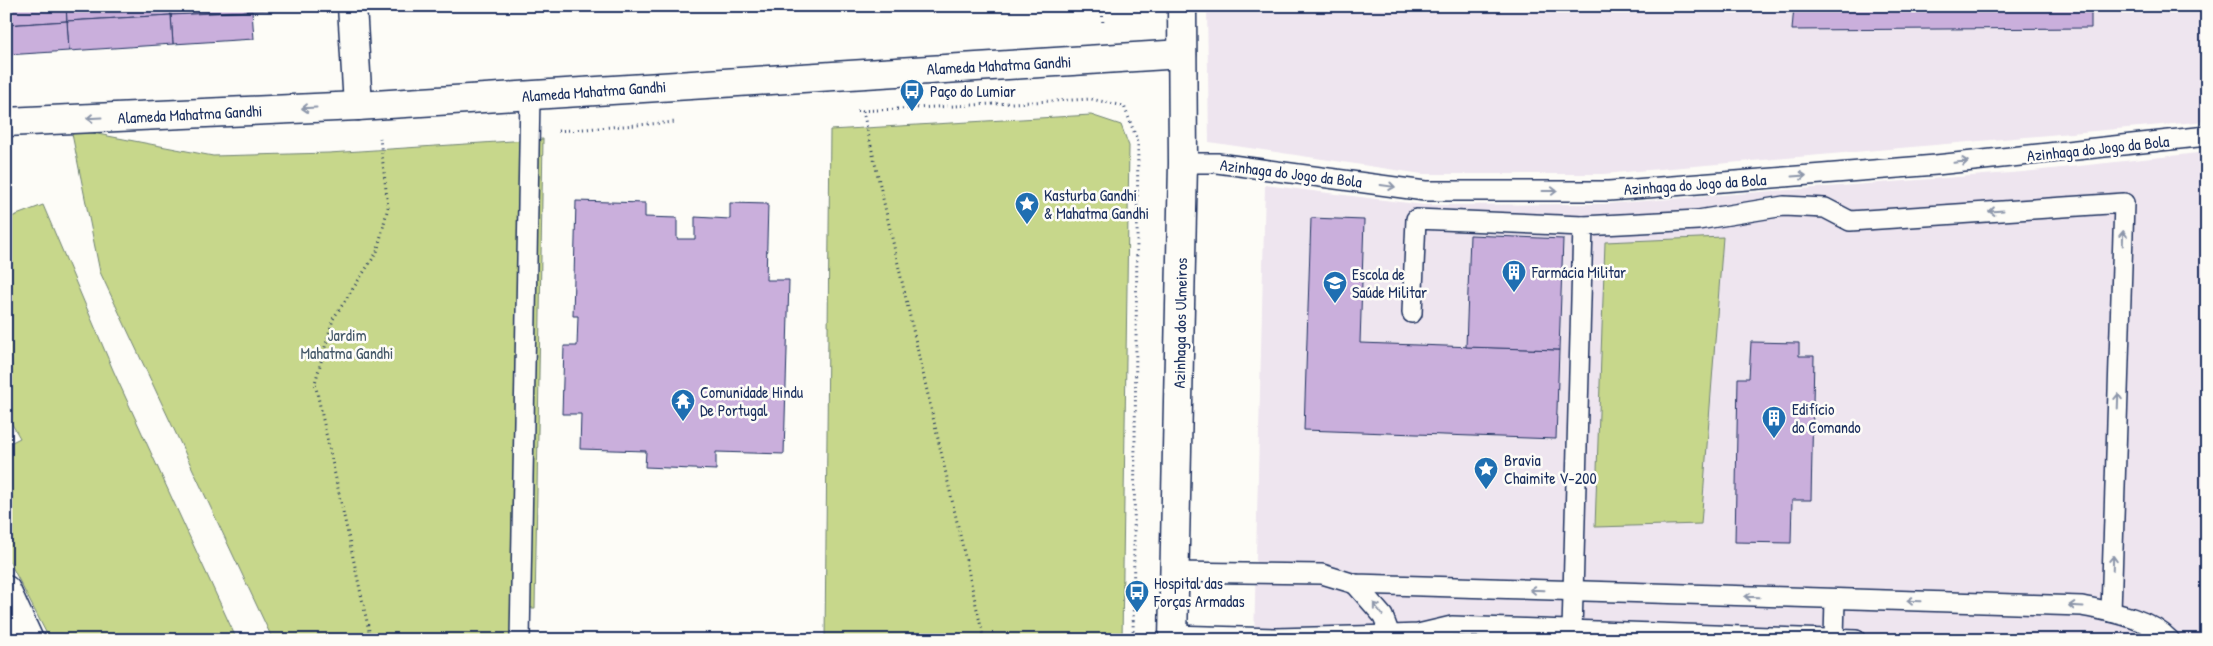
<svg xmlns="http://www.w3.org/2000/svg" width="2213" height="646" viewBox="0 0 2213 646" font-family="'Patrick Hand',sans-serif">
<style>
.built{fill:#eee5ef}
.green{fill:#c7d78b;stroke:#718374}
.building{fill:#caafdc;stroke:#1b2f5e}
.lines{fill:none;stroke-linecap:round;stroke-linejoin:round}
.service-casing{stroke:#1b2f5e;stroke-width:22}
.minor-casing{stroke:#1b2f5e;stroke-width:31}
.path{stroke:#1b2f5e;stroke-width:3;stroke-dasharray:1 4;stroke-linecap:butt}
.service{stroke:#fdfcf7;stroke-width:19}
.minor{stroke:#fdfcf7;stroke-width:28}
.oneway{stroke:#8c96aa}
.labels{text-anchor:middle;stroke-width:5;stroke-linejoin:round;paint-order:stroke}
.street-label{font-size:16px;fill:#1b2f5e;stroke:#fdfcf7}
.poi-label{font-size:16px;fill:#1b2f5e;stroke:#fdfcf7;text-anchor:start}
.park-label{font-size:16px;fill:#465969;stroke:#fdfcf7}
</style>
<rect width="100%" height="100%" fill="#fdfcf7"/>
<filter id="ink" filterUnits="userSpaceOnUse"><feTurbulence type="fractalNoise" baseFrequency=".02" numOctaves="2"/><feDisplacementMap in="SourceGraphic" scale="10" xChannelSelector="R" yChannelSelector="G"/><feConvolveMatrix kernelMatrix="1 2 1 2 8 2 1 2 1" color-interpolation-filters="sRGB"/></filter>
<g filter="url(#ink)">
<g class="built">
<path d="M1207 6H2207V121L1603 174H1422L1209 142Z"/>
<path d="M2207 152V640H1254L1265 185 1424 205 1604 204 2023 172Z"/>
</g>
<g class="green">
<path d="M1091 115 1121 125 1129 146 1122 640H825L830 130Z"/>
<path d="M71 129 213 156 329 153 543 139 535 608H530V640H273L100 272Z"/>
<path d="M43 205 113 370 237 640H50L6 555V445L20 438 6 414V219Z"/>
<path d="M1723 237 1701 524 1595 527 1605 242Z"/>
</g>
<g class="building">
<path d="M6 6H66L67 21 6 25Z"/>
<path d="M66 6H170L171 15 67 21Z"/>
<path d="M170 6H272V10L171 15Z"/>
<path d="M1794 6H2091V28L1792 30Z"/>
<path d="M252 11 254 39 173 44 171 15Z"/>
<path d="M171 15 173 44 69 51 67 21Z"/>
<path d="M67 21 69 51 6 55V25Z"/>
<path d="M576 201 645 203V217L677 218V239H695V217L730 219V203L768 204 766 280H789L784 454 716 452V470L645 467 646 451 580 449 581 414H562L564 346H577L578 316H573Z"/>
<path d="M1311 218 1364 220 1360 343 1559 350 1556 439 1304 430Z"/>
<path d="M1470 235 1563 239 1559 350 1466 347Z"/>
<path d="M1751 342 1799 343V356H1814L1811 500H1792L1791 543 1735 542 1738 378H1749Z"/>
<path d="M2206 530H2207V609H2204Z"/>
</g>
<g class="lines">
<defs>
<g id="service">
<path d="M1183 163H1217L1425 191H1609L1936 165 2207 136"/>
<path d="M1412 313 1416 219 1583 226"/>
<path d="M1175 572 1322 574 1355 584 2082 606C2111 612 2149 618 2170 640"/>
<path d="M1355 584 1383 616 1392 640"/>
<path d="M1572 631 1583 226 1698 220 1784 206 1825 208 1850 221 2124 203 2111 612"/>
<path d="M1173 635 1276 638 1391 635 1418 634 1452 626 1856 640"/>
<path d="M1834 639 1835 599"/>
<path d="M520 640 530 96"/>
</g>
<g id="minor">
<path d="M352 6 358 106"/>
<path d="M6 122 358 106 1182 54"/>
<path d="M6 590 29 640"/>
<path d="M1173 640 1183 163 1182 6"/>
</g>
</defs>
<use href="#service" class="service-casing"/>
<use href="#minor" class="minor-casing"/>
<g class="path">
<path d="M1102 6 1103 26"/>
<path d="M924 8 925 6"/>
<path d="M857 111 1091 99 1124 106 1138 142 1133 640"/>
<path d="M863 111 984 640"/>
<path d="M558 131 676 122"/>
<path d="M371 640 315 383 333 319 377 252 388 207 380 138"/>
</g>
<use href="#service" class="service"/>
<use href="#minor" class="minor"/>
</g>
<defs><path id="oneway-shaft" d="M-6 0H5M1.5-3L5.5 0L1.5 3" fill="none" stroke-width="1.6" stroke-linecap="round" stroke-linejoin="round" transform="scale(1.25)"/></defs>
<g class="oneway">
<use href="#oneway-shaft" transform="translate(309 108) rotate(177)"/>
<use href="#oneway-shaft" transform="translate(94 118) rotate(177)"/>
<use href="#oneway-shaft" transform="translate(1961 162) rotate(-6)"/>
<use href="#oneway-shaft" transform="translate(1799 176) rotate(-4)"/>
<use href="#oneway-shaft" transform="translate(1388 186) rotate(8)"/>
<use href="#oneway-shaft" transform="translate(1550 191)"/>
<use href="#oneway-shaft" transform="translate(1996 211) rotate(176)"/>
<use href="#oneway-shaft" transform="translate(2123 238) rotate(-88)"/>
<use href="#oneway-shaft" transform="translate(2118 401) rotate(-88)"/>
<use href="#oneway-shaft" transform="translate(2113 563) rotate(-88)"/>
<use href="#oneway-shaft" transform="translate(1537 590) rotate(-178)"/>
<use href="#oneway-shaft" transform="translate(1752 597) rotate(-178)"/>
<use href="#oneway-shaft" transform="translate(1914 601) rotate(-178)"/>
<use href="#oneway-shaft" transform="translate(2076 606) rotate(-177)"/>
<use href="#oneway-shaft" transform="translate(1378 609) rotate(-127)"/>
</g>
</g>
<defs>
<symbol id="bus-pin" viewBox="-11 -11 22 30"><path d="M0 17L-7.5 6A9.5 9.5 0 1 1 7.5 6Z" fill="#1f6fb2" stroke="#fdfcf7"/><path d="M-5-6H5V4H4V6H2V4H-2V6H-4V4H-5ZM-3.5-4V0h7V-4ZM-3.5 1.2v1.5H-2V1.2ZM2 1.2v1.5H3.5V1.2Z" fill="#fff"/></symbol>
<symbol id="sight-pin" viewBox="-11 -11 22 30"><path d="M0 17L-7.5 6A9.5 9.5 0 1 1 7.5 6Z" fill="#1f6fb2" stroke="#fdfcf7"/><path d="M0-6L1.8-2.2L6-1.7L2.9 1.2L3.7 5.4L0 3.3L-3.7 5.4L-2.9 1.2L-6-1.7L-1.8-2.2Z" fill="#fff"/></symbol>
<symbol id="building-pin" viewBox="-11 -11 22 30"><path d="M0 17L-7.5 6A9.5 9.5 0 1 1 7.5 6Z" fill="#1f6fb2" stroke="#fdfcf7"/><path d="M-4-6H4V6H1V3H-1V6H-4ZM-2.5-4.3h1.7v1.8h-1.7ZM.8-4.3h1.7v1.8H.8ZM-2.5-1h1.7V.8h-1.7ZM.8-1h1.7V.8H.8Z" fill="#fff"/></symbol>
<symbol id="school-pin" viewBox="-11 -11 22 30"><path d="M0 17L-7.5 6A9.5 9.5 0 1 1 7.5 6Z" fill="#1f6fb2" stroke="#fdfcf7"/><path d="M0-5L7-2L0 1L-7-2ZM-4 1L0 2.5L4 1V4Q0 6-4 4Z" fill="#fff"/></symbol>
<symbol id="temple-pin" viewBox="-11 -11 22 30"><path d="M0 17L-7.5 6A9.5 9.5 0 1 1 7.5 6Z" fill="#1f6fb2" stroke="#fdfcf7"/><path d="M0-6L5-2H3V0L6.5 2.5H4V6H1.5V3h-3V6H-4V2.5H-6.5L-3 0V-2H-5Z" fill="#fff"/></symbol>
</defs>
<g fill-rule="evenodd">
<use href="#bus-pin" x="898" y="77" width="28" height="38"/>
<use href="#sight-pin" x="1013" y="190" width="28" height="38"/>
<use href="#building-pin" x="1500" y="258" width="28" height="38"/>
<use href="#school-pin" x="1321" y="269" width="28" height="38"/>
<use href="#temple-pin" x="669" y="387" width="28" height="38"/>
<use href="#building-pin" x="1760" y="404" width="28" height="38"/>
<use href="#sight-pin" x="1472" y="455" width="28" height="38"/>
<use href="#bus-pin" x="1123" y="578" width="28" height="38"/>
</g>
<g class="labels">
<g class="street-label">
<text transform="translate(999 65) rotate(-3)" y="6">Alameda Mahatma Gandhi</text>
<text transform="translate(594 91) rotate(-4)" y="6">Alameda Mahatma Gandhi</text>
<text transform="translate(190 114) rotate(-3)" y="6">Alameda Mahatma Gandhi</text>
<text transform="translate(2098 148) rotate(-6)" y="6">Azinhaga do Jogo da Bola</text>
<text transform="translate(1291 173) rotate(7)" y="6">Azinhaga do Jogo da Bola</text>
<text transform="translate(1695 184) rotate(-4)" y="6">Azinhaga do Jogo da Bola</text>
<text transform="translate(1180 323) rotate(-89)" y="6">Azinhaga dos Ulmeiros</text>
</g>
<g class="poi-label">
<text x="930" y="97">Paço do Lumiar</text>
<text x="1044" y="201">Kasturba Gandhi<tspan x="1044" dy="18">&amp; Mahatma Gandhi</tspan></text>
<text x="1532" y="278">Farmácia Militar</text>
<text x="1352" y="280">Escola de<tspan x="1352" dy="18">Saúde Militar</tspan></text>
<text x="700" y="398">Comunidade Hindu<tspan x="700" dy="18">De Portugal</tspan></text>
<text x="1792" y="415">Edifício<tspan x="1792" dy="18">do Comando</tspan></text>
<text x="1504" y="466">Bravia<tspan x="1504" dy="18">Chaimite V-200</tspan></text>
<text x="1154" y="589">Hospital das<tspan x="1154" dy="18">Forças Armadas</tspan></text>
</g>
<g class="park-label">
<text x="347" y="341">Jardim<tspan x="347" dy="18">Mahatma Gandhi</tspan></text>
</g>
</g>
<rect width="2213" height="646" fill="none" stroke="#fdfcf7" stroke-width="25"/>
<rect x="12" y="12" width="2188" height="621" fill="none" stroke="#1b2f5e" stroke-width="2" filter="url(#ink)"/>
</svg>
